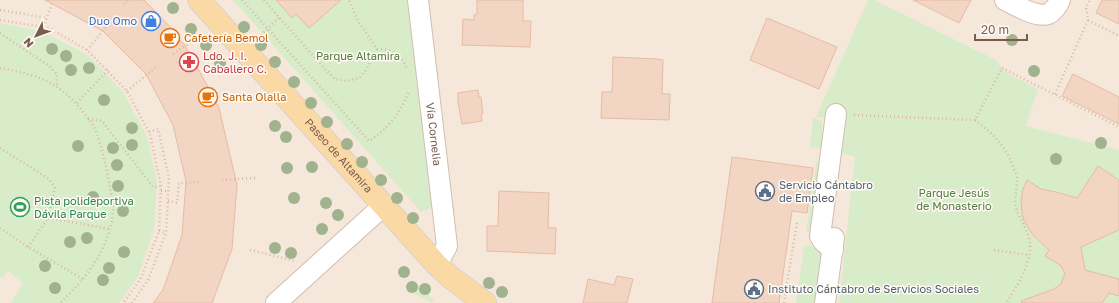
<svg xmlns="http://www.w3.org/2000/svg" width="1119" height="303" viewBox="0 0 1119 303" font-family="'Golos Text',sans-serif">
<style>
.residential{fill:#f5e8da}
.green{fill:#d8ecc9}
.building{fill:#f3d5c3;stroke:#e6bba3}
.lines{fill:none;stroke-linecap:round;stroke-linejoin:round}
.minor-casing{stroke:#d1beb0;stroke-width:22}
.major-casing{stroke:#dad1cd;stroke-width:24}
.path{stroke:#d9b8a5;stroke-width:2.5;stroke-dasharray:1 3;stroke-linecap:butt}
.minor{stroke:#fff;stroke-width:20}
.major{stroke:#fbd9a5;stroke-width:22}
.tree{fill:#a0b28e}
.labels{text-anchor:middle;stroke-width:3;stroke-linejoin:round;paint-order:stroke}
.shop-label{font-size:11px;fill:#366cbe;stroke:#fffaf3;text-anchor:end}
.food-label{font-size:11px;fill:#c56008;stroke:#fffaf3;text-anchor:start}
.health-label{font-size:11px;fill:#be3a42;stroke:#fffaf3;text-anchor:start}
.park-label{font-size:11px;fill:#537a41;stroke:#fffaf3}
.street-label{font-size:11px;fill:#7a5c4d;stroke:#fffaf3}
.service-label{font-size:11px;fill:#4e5e75;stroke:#fffaf3;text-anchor:start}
.leisure-label{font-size:11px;fill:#27864d;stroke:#fffaf3;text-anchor:start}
</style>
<rect width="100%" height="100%" fill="#fdf6ec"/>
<rect class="residential" x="0" y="0" width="1119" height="303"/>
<g class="green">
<path d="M233 0H407L433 207 421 212Z"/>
<path d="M868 0H874L996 60 1007 73 1038 89 1026 126 1119 150V303H839L855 157 837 151 842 119 816 117Z"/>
<path d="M0 23 43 32 88 55 123 92 147 136 157 181 154 230 138 277 119 303H11L23 283 8 271 3 279 0 276Z"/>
<path d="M813 118 822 121 823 149 810 147Z"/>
<path d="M816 162 823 163 815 234 806 232Z"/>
<path d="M806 245C814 245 817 247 822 253L816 303H796L804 246Z"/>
<path d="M412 280 434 300 432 303 408 290 407 287 410 281Z"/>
</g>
<g class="building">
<path d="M45 0H144L177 34 175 35 184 44 212 94 219 108 237 185 232 249 212 303H153L163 290 182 235 186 181 173 125 146 74 103 31Z"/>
<path d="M276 0H341L309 28 296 14 292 18Z"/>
<path d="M477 0H523V21H531L530 47 462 45 463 19 474 20V15L477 14Z"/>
<path d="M913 0H971L959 23Z"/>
<path d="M1102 0H1119V24L1096 13Z"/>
<path d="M767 18 837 47 819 89 750 60Z"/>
<path d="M613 57 657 59 663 60 662 94H670L669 120 601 118 602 92H612Z"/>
<path d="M1073 74 1119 97V124L1062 96Z"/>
<path d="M478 90 479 97H481L483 114H481L482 121 462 124 458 102V93Z"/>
<path d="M732 157 813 168 807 213 792 211 779 303H712Z"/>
<path d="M1098 166 1119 180V230L1081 247 1085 270 1119 279V296L1109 293 1102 303H1022L1021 301 1054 289 1058 286 1061 284 1065 273 1060 265 1045 256 1049 250 1033 235 1024 221 1022 213 1021 201 1023 189 1027 180 1041 189 1056 192 1077 198Z"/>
<path d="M499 191 549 193 548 228H556L555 254 487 251V226H498Z"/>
<path d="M617 276 633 279 627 303H583L588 279 614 285Z"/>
</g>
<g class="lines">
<defs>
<g id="minor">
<path id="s1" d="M418 0 447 246 437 265"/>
<path d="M1005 0C1015 5 1036 18 1048 14 1053 12 1058 5 1060 0"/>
<path d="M833 250 823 241 820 236 836 114"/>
<path d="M276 303 383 206"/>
<path d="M825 303 834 238"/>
</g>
<g id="major">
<path id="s2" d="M199 0 437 265 449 276 485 303"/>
</g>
</defs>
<use href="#minor" class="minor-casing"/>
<use href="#major" class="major-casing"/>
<g class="path">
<path d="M242 0 369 141C388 129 401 112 409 91"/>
<path d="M264 0 324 68 335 79 348 81 359 78 366 70 377 49 358 21 349 0"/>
<path d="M124 4 128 0"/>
<path d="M0 10 47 18"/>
<path d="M0 20 49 28 87 50 127 91 150 134 161 186 159 231 140 280 123 303"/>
<path d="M1088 20 1119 36"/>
<path d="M43 27 52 4"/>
<path d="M0 33 49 66 57 74V86"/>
<path d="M258 38 279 18"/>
<path d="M377 49C394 49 400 54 407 69"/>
<path d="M87 50 112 20"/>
<path d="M173 54 203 34"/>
<path d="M0 68C19 72 42 76 57 87 73 98 84 112 94 127 101 139 113 196 113 210 112 216 112 223 110 228 103 258 81 283 60 303"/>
<path d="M127 91 157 66"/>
<path d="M1055 94 1088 20 1086 7 1090 0"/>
<path d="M77 103 108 70"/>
<path d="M854 115 975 120 1002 68 1119 127"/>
<path d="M88 119 102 121 153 187 161 186"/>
<path d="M975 120C993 134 1004 144 1013 166 1014 171 1018 176 1017 180 1017 189 1014 199 1016 208 1019 218 1027 228 1029 239 1035 259 1017 287 1006 303"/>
<path d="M0 148 49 179 55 188 48 218 110 229"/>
<path d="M222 180 255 178"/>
<path d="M161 191H169"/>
<path d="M168 201 177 203 179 183 200 182"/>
<path d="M0 228 28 247 83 279"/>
<path d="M159 231 166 233"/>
<path d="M28 247 48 218"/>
<path d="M250 250 295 261"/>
<path d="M994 250 1029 255"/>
<path d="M132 303 148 280 166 233 169 178 158 129 149 132"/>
<path d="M784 303 797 222"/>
</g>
<use href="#minor" class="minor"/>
<use href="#major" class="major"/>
</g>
<g class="tree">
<circle cx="173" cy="8" r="6"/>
<circle cx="244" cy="27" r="6"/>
<circle cx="191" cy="29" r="6"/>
<circle cx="1012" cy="40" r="6"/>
<circle cx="206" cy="45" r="6"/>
<circle cx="261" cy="45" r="6"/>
<circle cx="52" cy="49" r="6"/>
<circle cx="66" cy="56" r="6"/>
<circle cx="275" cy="62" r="6"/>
<circle cx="220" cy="63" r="6"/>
<circle cx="89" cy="68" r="6"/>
<circle cx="71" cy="70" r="6"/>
<circle cx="1034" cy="71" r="6"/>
<circle cx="294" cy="82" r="6"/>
<circle cx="104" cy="100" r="6"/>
<circle cx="311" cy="103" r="6"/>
<circle cx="327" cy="122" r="6"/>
<circle cx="275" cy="126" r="6"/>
<circle cx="132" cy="128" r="6"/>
<circle cx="286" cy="137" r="6"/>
<circle cx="1101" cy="143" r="6"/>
<circle cx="347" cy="144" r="6"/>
<circle cx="132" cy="145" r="6"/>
<circle cx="78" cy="146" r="6"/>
<circle cx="113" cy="148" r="6"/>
<circle cx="1056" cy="159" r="6"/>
<circle cx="362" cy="162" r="6"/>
<circle cx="117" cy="165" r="6"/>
<circle cx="312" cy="167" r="6"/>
<circle cx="287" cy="168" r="6"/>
<circle cx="381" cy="180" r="6"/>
<circle cx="118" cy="186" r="6"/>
<circle cx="93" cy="197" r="6"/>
<circle cx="294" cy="198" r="6"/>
<circle cx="397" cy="198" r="6"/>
<circle cx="326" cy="203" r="6"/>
<circle cx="123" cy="211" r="6"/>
<circle cx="338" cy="215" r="6"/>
<circle cx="413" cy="218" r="6"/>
<circle cx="322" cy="229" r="6"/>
<circle cx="87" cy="238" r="6"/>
<circle cx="70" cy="242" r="6"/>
<circle cx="275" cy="248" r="6"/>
<circle cx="124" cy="252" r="6"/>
<circle cx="291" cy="253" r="6"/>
<circle cx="45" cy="266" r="6"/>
<circle cx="109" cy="268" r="6"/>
<circle cx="404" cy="272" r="6"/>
<circle cx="103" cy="280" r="6"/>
<circle cx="489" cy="283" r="6"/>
<circle cx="412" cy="287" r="6"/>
<circle cx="55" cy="288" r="6"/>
<circle cx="425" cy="289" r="6"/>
<circle cx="502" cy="292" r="6"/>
</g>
<defs>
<symbol id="shop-ring" viewBox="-11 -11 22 22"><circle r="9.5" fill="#fffaf3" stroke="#3f7fe0" stroke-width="1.5"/><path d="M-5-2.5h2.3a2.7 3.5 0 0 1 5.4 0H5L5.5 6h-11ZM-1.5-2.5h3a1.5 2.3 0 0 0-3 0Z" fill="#3f7fe0"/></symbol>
<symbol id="cafe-ring" viewBox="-11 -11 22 22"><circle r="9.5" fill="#fffaf3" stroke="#e8710a" stroke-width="1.5"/><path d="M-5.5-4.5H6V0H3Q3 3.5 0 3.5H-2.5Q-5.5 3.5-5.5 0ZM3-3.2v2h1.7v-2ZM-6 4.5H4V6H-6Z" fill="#e8710a"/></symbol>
<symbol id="pharmacy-ring" viewBox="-11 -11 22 22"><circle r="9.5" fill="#fffaf3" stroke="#e0444e" stroke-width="1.5"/><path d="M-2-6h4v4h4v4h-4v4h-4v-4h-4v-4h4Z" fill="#e0444e"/></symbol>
<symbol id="civic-ring" viewBox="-11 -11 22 22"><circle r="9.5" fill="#fffaf3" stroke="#5c6f8a" stroke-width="1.5"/><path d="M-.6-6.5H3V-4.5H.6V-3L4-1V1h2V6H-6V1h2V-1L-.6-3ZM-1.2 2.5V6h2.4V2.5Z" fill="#5c6f8a"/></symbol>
<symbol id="stadium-ring" viewBox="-11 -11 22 22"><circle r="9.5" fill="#fffaf3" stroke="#2e9e5b" stroke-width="1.5"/><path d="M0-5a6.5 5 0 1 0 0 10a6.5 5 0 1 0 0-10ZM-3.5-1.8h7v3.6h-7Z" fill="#2e9e5b"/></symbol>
</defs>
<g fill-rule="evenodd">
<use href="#shop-ring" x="140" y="10" width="22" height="22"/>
<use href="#cafe-ring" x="159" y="27" width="22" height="22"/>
<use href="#pharmacy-ring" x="178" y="51" width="22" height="22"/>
<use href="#cafe-ring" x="197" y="86" width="22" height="22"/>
<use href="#civic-ring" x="754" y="180" width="22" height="22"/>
<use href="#stadium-ring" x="9" y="196" width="22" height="22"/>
<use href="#civic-ring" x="743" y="278" width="22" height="22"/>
</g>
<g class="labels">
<g class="shop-label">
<text x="137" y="25">Duo Omo</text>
</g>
<g class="food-label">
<text x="184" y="42">Cafetería Bemol</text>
<text x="222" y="101">Santa Olalla</text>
</g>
<g class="health-label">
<text x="203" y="60">Ldo. J. I.<tspan x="203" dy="13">Caballero C.</tspan></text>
</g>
<g class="park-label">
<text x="358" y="60">Parque Altamira</text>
<text x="954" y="197">Parque Jesús<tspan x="954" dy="13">de Monasterio</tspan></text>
</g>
<g class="street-label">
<text dy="4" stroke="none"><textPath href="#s1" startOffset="135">Vía Cornelia</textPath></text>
<text dy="4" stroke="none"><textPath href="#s2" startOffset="209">Paseo de Altamira</textPath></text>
</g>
<g class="service-label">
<text x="779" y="189">Servicio Cántabro<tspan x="779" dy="13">de Empleo</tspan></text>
<text x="768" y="293">Instituto Cántabro de Servicios Sociales</text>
</g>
<g class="leisure-label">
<text x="34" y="205">Pista polideportiva<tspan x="34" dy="13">Dávila Parque</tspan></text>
</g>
</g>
<g transform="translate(36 36) rotate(228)" stroke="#fffaf3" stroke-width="3" paint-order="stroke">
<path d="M0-3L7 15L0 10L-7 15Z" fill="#7a5c4d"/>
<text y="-6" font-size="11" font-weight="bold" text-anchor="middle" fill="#7a5c4d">N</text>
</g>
<path d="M975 34v6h52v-6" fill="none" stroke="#7a5c4d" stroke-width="2"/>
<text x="981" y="34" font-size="12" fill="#7a5c4d" stroke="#fffaf3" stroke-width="3" paint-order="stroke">20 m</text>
</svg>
